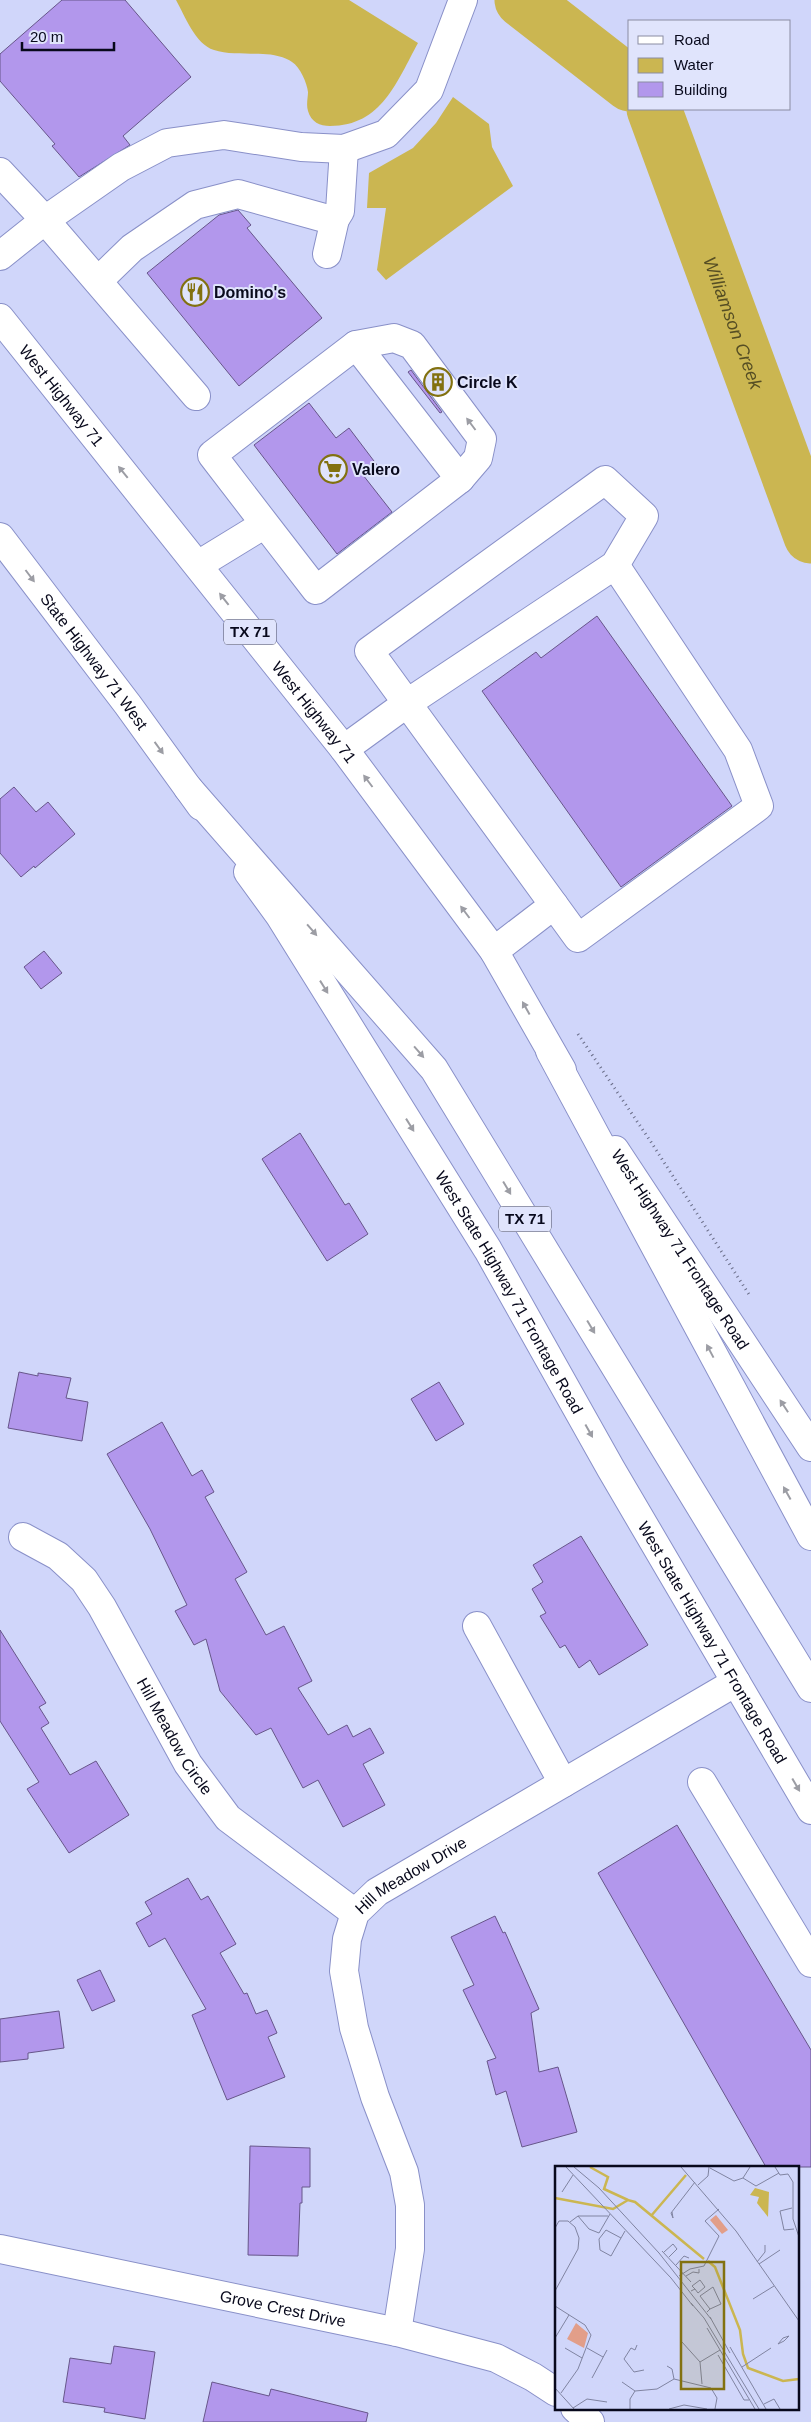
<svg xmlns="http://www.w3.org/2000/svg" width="811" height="2422" viewBox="0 0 811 2422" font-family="Arial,sans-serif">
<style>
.water{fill:#cbb651}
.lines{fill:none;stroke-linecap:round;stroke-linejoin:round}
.river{stroke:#cbb651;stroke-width:55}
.building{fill:#b297ec;stroke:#67568a}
.minor-casing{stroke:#8990c8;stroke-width:30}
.major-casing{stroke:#8990c8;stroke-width:30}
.highway-casing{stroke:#8990c8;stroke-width:30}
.path{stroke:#696d88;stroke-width:3;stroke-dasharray:1 4;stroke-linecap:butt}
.minor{stroke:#fff;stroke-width:28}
.major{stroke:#fff;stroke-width:28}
.highway{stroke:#fff;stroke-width:28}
.oneway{fill:#9c9da4}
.labels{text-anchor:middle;stroke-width:4;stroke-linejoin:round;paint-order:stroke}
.shield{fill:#e0e4fc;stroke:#494b5f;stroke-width:1}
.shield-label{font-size:15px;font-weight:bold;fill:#08091c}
.poi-label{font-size:16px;font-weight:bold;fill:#08091c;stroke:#e0e4fc;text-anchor:start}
.street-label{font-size:16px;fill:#08091c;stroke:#e0e4fc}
.water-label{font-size:18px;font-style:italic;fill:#564e24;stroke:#e0e4fc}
.inset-river{fill:none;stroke:#cbb651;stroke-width:2.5}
.inset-road{fill:none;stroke:#8084a1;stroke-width:1}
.view{fill:#827110;fill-opacity:0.15;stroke:#827110;stroke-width:2.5}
.inset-edge{fill:none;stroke:#08091c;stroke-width:2.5}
</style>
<rect width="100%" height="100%" fill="#d0d6fa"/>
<g class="water">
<path d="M176 0H349L418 43C397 81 382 126 330 126 320 126 311 122 308 111 306 105 308 97 308 92 307 83 300 67 292 62 286 57 272 54 263 54 248 53 228 55 214 50 195 44 185 16 176 0Z"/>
<path d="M453 97 489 124 492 147 513 186 386 280 377 270 386 208H367L369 173 413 148 436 123Z"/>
</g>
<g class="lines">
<g class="river">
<path d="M522 0 630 84"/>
<path id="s1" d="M654 109 811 536"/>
</g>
</g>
<g class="building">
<path d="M62 0H125L191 77 123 136 130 145 79 177 52 146 55 144 0 81V54Z"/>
<path d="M238 210 251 225 247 228 322 318 239 386 147 273 219 215Z"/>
<path d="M411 370 442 412 440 413 408 372Z"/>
<path d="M309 403 336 438 349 428 377 465 363 475 392 512 337 554 254 445Z"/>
<path d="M597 616 732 806 621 887 482 691 536 652 541 658Z"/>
<path d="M14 787 36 812 48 802 75 834 35 868 34 866 21 877 0 853V799Z"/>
<path d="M44 951 62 973 41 989 24 967Z"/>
<path d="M300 1133 345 1205 349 1203 368 1234 327 1261 262 1159Z"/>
<path d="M19 1372 38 1376V1373L71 1378 66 1398 88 1402 82 1441 8 1428Z"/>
<path d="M439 1382 464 1424 436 1441 411 1399Z"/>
<path d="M162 1422 192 1476 202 1470 214 1492 205 1497 247 1572 235 1579 266 1635 284 1626 312 1681 298 1688 328 1735 347 1725 353 1737 370 1728 384 1753 363 1764 385 1805 343 1827 318 1780 303 1788 271 1728 256 1735 220 1691 206 1639 194 1645 175 1611 187 1605 150 1529 107 1454Z"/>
<path d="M581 1536 648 1645 599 1675 590 1660 579 1668 565 1645 560 1648 540 1616 546 1613 532 1589 543 1582 533 1565Z"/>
<path d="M0 1630 46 1703 39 1707 49 1723 41 1728 70 1775 96 1761 129 1815 69 1853 27 1789 39 1782 0 1721Z"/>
<path d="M677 1825 811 2050V2167H766L598 1873Z"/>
<path d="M188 1878 201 1900 208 1896 236 1944 220 1953 244 1994 247 1993 256 2014 267 2010 277 2033 268 2037 285 2077 227 2100 192 2015 206 2009 165 1938 149 1947 136 1923 152 1914 145 1902Z"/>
<path d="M495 1916 503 1933 505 1932 539 2009 531 2013 539 2072 558 2067 577 2132 522 2147 506 2091 496 2095 487 2061 496 2058 463 1990 474 1985 451 1937Z"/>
<path d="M100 1970 115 2001 92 2011 77 1980Z"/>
<path d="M59 2011 64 2048 28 2053V2059L0 2062V2019Z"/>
<path d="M250 2146 310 2148V2187H302V2203H300L298 2256 248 2255Z"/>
<path d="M114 2346 155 2352 145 2419 104 2412 105 2408 63 2402 70 2358 111 2364Z"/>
<path d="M212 2382 269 2396 271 2389 368 2413 366 2422H203Z"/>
</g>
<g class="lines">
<defs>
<g id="minor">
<path d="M0 172 45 220 196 396"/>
<path d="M327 254 335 219"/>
<path d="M0 256 45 220 121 167 167 143 224 135 301 147 344 149 386 134 429 90 463 0"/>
<path d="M98 281 132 248 195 205 238 194 328 219H335L340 211 344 149"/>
<path d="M356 345 394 338 412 345 482 439 478 458 460 479"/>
<path d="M198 565 265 524 212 455 356 345 460 479 316 590 265 524"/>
<path d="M344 749 406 704 615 565 644 516 605 480 369 651 554 905 494 951"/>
<path d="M554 905 578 938 759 806 738 750 615 565"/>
<path id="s2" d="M23 1537 58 1556 84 1580 102 1607 188 1764 228 1818 355 1913"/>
<path d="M477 1626 563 1783"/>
<path d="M702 1782 811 1963"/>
<path id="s3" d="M0 2249 397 2332 496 2358 533 2377 556 2392"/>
<path id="s4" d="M397 2332 410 2249V2205L404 2172 375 2097 354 2028 344 1971 347 1939 355 1913 377 1892 736 1682"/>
<path d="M575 2408 590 2422"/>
</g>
<g id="major">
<path id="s5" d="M0 318 344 749 494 951 562 1070"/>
<path id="s6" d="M0 537 128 705 201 806"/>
<path id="s7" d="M248 872 280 916 488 1250 611 1469 811 1810"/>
<path id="s8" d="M615 1150 811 1447"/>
</g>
<g id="highway">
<path d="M188 788 434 1069 811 1688"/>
<path d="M550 1051 811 1536"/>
</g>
</defs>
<use href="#minor" class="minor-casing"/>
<use href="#major" class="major-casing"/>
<use href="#highway" class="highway-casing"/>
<path class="path" d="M578 1034 651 1142 750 1296"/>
<use href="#minor" class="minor"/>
<use href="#major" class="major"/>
<use href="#highway" class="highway"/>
</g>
<defs><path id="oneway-solid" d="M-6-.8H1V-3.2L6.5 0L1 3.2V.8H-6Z" transform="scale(1.25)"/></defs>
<g class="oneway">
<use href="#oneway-solid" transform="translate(471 424) rotate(-127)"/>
<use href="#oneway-solid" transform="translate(123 472) rotate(-129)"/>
<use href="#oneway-solid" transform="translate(30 576) rotate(53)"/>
<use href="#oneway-solid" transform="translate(224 599) rotate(-128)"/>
<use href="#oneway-solid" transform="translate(159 748) rotate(54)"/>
<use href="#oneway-solid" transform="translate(368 781) rotate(-127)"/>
<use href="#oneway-solid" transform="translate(465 912) rotate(-127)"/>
<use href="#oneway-solid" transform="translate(312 930) rotate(49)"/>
<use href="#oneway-solid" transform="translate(324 987) rotate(58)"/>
<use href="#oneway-solid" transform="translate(526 1008) rotate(-119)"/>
<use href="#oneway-solid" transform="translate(419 1052) rotate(49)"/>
<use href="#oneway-solid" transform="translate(410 1125) rotate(58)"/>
<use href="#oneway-solid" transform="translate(507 1188) rotate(59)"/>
<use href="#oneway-solid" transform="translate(591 1327) rotate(59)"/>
<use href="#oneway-solid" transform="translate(710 1351) rotate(-118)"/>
<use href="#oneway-solid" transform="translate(784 1406) rotate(-123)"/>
<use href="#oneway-solid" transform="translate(589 1431) rotate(61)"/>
<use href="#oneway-solid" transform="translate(787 1493) rotate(-119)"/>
<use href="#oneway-solid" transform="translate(796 1785) rotate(60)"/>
</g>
<defs>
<symbol id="restaurant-ring" viewBox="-11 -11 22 22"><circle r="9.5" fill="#e0e4fc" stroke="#827110" stroke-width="1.5"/><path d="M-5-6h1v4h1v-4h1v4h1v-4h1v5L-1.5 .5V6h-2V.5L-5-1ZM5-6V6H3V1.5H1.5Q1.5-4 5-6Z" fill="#827110"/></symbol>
<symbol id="building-ring" viewBox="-11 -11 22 22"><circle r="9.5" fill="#e0e4fc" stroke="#827110" stroke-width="1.5"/><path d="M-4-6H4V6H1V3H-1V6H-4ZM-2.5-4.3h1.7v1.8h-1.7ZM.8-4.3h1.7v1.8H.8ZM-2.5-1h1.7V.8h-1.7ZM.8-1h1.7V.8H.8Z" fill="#827110"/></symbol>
<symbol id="supermarket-ring" viewBox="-11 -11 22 22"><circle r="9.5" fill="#e0e4fc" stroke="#827110" stroke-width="1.5"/><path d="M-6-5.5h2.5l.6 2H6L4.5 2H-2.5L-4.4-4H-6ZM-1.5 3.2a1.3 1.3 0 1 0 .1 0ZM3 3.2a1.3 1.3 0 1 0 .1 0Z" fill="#827110"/></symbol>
</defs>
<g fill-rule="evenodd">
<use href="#restaurant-ring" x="179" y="276" width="32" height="32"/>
<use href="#building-ring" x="422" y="366" width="32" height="32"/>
<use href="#supermarket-ring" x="317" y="453" width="32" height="32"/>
</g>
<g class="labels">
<g class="shield">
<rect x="224" y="619.5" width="52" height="25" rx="4"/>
<rect x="499" y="1206.5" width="52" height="25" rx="4"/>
</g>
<g class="shield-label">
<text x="250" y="637">TX 71</text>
<text x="525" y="1224">TX 71</text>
</g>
<g class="poi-label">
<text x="214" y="298">Domino's</text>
<text x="457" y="388">Circle K</text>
<text x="352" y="475">Valero</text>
</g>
<g class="street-label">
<text dy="6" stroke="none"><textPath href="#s5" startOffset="99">West Highway 71</textPath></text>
<text dy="6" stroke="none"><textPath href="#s6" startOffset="156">State Highway 71 West</textPath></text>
<text dy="6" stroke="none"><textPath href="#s5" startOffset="504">West Highway 71</textPath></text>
<text dy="6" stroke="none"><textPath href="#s8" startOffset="119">West Highway 71 Frontage Road</textPath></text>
<text dy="6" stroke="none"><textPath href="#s7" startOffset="495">West State Highway 71 Frontage Road</textPath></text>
<text dy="6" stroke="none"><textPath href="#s7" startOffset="900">West State Highway 71 Frontage Road</textPath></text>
<text dy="6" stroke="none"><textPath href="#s2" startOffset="256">Hill Meadow Circle</textPath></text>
<text dy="6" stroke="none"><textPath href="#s4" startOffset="499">Hill Meadow Drive</textPath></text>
<text dy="6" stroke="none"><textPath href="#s3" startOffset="289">Grove Crest Drive</textPath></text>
</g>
<g class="water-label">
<text dy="6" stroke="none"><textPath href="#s1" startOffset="228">Williamson Creek</textPath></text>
</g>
</g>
<g transform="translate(555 2166)">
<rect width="244" height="244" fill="#d0d6fa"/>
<path d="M161 49 173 64 167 68 155 54ZM21 157 33 167 29 182 12 173Z" fill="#e29e89"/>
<path d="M200 22 214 26 213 51 202 37 204 31 195 29Z" fill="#cbb651"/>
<path class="inset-river" d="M35 1 53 11 49 23 73 34M0 32 58 43 73 34 80 36 149 93M96 50 131 9M153 95 160 101 185 164 188 188 193 202 228 215 244 213"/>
<path class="inset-road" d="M11 1 116 112 138 140M19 1 44 22 104 87 156 153M126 1 181 65 244 155M220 1 225 9 233 8 238 16V53L244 71M155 2 179 15 188 12 195 1M188 12 201 20 224 7M143 19 153 10 154 1M7 26 18 9M237 42 225 45 229 64 239 63M117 46 118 52 116 47 140 16M23 50H53M15 56 23 50 34 63 44 67 55 48M0 62 4 55H13L20 61 24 72 23 83 0 125M66 72 51 64 44 73 45 84 56 90 66 72 70 65M107 85 136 116M109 86 118 78 122 83 114 91M202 96 210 86V79M204 98 225 84M121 99 129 90 134 92M124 110 135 103 149 100 164 70 150 55 164 43M131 110 138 106 144 107V103M136 125 140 123 137 120 145 114 150 121 143 127 140 123M198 133 219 120M136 137 149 152 204 243M0 140 30 159 36 169 23 203 6 227M152 146 155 143 145 130 158 121 166 138 155 143M155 151 175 187M152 162 200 243M234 170 229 175 223 178 228 172ZM0 172 14 149M127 176 145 196M82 179 80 184 76 182 69 193 79 206 89 204M175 181 211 243M10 182 27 192M32 182 48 191M163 189 189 234H194M112 200 117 203 119 213M187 201 216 182M37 212 52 184M67 216 80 225M147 218 145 196 165 184M0 222 19 243M209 238 219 233 225 243M18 242 32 233 52 236M75 243V233L80 225 102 223 119 213 156 222 162 232 160 243M114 243 129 239 152 243"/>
<path class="view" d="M126 96H169V223H126Z"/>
<rect width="244" height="244" class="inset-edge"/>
</g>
<rect x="628" y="20" width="162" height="90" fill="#e0e4fc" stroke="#8a8ca2"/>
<rect x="638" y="36" width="25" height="8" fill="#ffffff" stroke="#8a8ca2"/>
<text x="674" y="45" font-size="15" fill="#08091c">Road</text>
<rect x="638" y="58" width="25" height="15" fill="#cbb651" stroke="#8a8ca2"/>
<text x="674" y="70" font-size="15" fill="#08091c">Water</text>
<rect x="638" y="82" width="25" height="15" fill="#b297ec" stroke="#8a8ca2"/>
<text x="674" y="95" font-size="15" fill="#08091c">Building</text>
<path d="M22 42v8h92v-8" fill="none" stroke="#08091c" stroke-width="2.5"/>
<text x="30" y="42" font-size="15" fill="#08091c" stroke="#e0e4fc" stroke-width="4" paint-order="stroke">20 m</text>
</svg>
